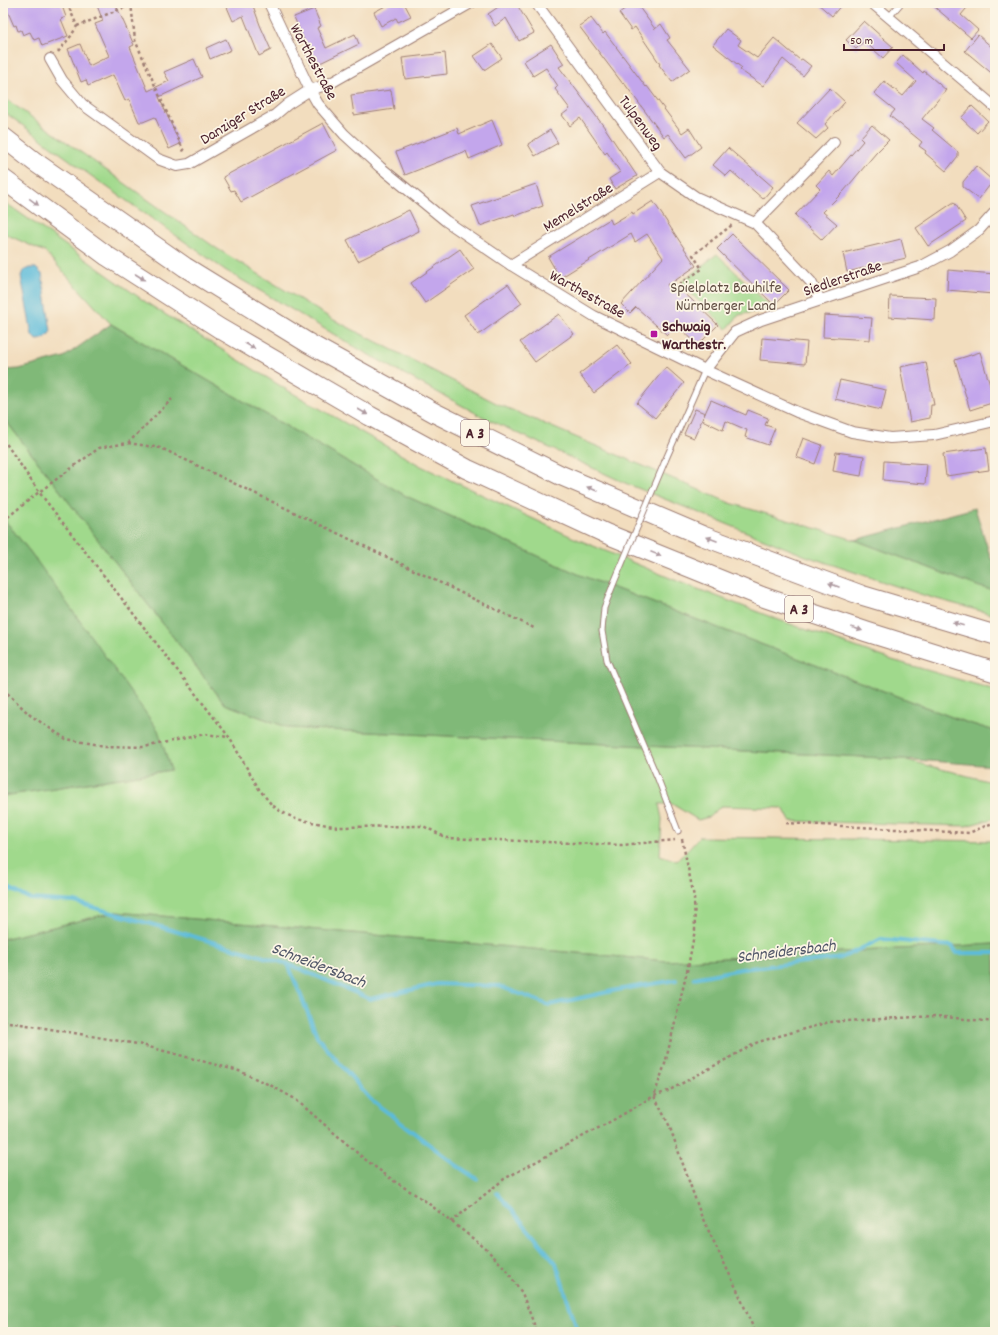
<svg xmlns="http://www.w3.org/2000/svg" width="998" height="1335" viewBox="0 0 998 1335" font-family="Dekko,sans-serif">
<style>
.green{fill:#a0d98c;stroke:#757c5c}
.forest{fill:#80b978;stroke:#656c52}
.water{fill:#5bbbda;stroke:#526d82}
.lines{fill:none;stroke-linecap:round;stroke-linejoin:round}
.stream{stroke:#5bbbda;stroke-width:4}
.building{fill:#c3a6ec}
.service-casing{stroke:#9e7e74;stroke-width:7}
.minor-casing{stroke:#9e7e74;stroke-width:12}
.motorway-casing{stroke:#9e7e74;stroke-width:21}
.path{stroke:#9e7e74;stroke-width:2.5;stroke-dasharray:3 3;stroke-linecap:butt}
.service{stroke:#fff;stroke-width:5}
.minor{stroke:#fff;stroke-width:10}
.motorway{stroke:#fff;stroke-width:19}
.service-bridge-casing{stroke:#9e7e74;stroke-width:7;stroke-linecap:butt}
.service-bridge{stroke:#fff;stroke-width:5}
.oneway{fill:#ae9aa0}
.poi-dot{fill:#b5179e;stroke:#fcf5e5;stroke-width:1.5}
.labels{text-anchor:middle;stroke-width:3.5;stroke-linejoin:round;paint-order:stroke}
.shield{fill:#fcf5e5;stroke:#7f5f63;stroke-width:1}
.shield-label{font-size:15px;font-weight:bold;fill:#4a1f2b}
.street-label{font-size:16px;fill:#4a1f2b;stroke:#fcf5e5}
.park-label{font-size:16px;fill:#604e43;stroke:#fcf5e5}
.poi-label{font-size:16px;font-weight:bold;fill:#4a1f2b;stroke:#fcf5e5;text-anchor:start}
.water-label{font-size:17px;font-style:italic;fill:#505668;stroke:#fcf5e5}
</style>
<rect width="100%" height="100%" fill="#fcf5e5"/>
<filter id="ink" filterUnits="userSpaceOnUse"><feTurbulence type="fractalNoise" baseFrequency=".025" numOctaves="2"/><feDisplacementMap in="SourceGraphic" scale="8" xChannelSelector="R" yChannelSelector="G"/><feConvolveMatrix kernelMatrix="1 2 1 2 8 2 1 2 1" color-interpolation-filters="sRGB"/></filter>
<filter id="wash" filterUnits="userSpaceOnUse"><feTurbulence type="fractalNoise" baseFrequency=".012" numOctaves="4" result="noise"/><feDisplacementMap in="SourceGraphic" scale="16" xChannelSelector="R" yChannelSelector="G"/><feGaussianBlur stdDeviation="0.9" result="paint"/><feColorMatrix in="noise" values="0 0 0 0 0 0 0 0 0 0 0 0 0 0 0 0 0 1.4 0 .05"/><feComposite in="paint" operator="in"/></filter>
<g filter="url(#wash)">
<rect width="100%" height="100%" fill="#f2ddbe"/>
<g class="green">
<path d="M3 97 216 248 332 319 498 404 730 503 855 540 980 587 995 591V615L926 596 806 556 625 483 481 416 362 351 225 270 90 175 3 111Z"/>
<path d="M3 201 150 305 287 390 421 466 572 537 682 583 779 620 892 660 995 690V731L962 721 580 575 406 496 111 324 45 252 3 233Z"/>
<path d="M717 254 772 308 739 315 727 329 680 283Z"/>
<path d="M3 417 225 704 289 728 903 759 995 783V818L966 826 790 821 783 808 721 806 709 817 698 820 672 804H659L662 819 660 855 677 861 699 837 995 841V944L667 961 116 912 3 939V796L171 770 31 553 3 518Z"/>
</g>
<g class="forest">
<path d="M111 324 406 496 580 575 962 721 995 731V766L903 759 289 728 225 704 3 417V370L19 369 64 357Z"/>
<path d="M975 508 991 559 995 560V591L980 587 855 540Z"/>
<path d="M3 518 31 553 158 730 171 770 3 796Z"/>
<path d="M116 912 667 961 995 944V1332H3V939Z"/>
</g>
<path class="water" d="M29 268H36L42 274 51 331C47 337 44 340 36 340L32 335 21 276 23 271Z"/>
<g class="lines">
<g class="stream">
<path d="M3 231H4"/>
<path d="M3 885 30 899 75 902 288 964 370 999 437 984 499 986 549 1005 617 990 676 980"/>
<path d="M288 964 318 1038 370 1099 456 1165 477 1179"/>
<path d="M694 978 741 969 841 958 881 939 952 946 957 953H995"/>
<path d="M497 1193 507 1204 556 1263 578 1332"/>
</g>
</g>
<g id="blocks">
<g class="building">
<path d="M4 3H61L66 17 61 19 68 36 42 46 39 38 34 40 30 32 23 35 21 30 18 31 16 25 14 26Z"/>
<path d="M96 3H115L134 45 130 47 148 91 169 81 164 72 194 59 202 77 159 97 180 144 169 149 155 117 143 122H139L129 99 125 101 113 75 88 86 86 80 81 82 68 49 80 44 89 66 109 56 95 24 103 21Z"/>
<path d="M236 3H252L260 25 271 50 259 56 243 16 233 21 227 7Z"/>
<path d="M391 3H404L411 16 398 22 396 18 381 26 374 12Z"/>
<path d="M504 3H516L534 33 519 41 506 18 495 26 488 14Z"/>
<path d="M633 3H636L655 29 661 24 670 38 667 40 690 69 672 82 659 65 660 64 635 27 631 30 619 13Z"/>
<path d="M817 3H843L832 16Z"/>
<path d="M930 3H971L961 15 978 30 971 38Z"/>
<path d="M314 9 321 26 317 28 326 48 355 34 359 44 312 67 306 54 309 52 294 17Z"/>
<path d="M591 18 603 34 605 32 646 87 647 86 682 133 689 128 701 147 686 158 668 134 664 137 624 83 623 84 579 26Z"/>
<path d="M864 21 893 47 883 58 864 41 856 49 846 40Z"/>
<path d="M726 29 741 40 738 45 757 58 774 38 800 60 802 59 811 66 803 76 783 59 763 86 740 70 742 68 713 45Z"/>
<path d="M978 35 995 50V76L965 51Z"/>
<path d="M226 39 231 50 210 59 206 48Z"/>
<path d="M492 44 502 58 484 70 474 56Z"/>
<path d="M551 44 564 64 559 67 605 128 637 176 615 189 609 179 620 172 607 152 605 154 580 118 570 126 562 115 570 109 555 89 558 86 546 68 533 76 524 61Z"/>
<path d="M445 53 447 74 405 79 402 58Z"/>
<path d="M903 55 923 73 924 71 946 90 922 119 934 128 932 130 958 152V156L946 171 925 153 926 151 919 146 922 142 890 116 895 110 874 93 884 81 903 96 916 81 896 63Z"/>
<path d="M830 88 845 102 825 124 828 128 816 139 797 123Z"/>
<path d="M391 90 394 109 354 115 351 95Z"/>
<path d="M972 106 988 121 977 133 961 118Z"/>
<path d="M492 120 502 145 469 159 466 151 405 175 396 152 457 128 459 134Z"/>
<path d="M323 123 337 150 241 202 234 190 231 191 223 177Z"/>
<path d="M872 125 889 140 876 153 844 191 823 212 837 224 822 240 795 215 820 189 816 185 829 171 833 176 863 141 860 138Z"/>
<path d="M550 130 558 143 535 156 528 144Z"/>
<path d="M728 148 773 187 763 199 731 171 726 176 713 165Z"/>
<path d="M976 166 993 181 979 199 963 187V182Z"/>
<path d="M536 184 543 206 515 216 514 214 480 226 472 206Z"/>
<path d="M653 201 696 266 673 282 718 325 698 345 677 325 667 335 636 307 630 313 621 304 663 258 647 234 635 242 631 234 560 278 548 257 610 219 612 224 632 212 633 214Z"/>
<path d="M954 202 966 221 928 246 916 228Z"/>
<path d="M409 210 419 231 358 261 347 240Z"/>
<path d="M732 234 789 290 774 305 717 249Z"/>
<path d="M901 239 906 258 847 272 843 253Z"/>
<path d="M460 249 474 269 425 303 411 283Z"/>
<path d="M948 270 995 274 993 294 947 290Z"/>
<path d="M508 284 522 303 478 335 464 315Z"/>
<path d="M890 296 936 298 935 320 889 317Z"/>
<path d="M559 314 574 334 535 362 520 342Z"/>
<path d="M824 315 872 318 870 340 823 337Z"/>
<path d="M762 338 807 342 805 364 760 360Z"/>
<path d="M617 345 632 364 594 393 579 374Z"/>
<path d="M980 352 995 402 970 410 955 360Z"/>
<path d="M926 362 934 405H931L930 418 910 422 900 367Z"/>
<path d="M666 367 684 383 655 418 637 403Z"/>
<path d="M840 380 886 390 881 410 835 399Z"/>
<path d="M711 400 746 415 748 410 768 418 765 425 775 428 768 445 745 437 747 430 726 421 723 430 702 420Z"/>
<path d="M695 409 705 413 694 438 684 434Z"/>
<path d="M803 438 822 445 815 464 796 457Z"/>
<path d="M986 448 989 470 946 476 943 454Z"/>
<path d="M836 452 864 456 861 476 833 471Z"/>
<path d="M884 461 927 464 925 484 883 480Z"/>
</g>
</g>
</g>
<g filter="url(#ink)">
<use href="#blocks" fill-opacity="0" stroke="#9e7e74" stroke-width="1"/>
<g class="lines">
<defs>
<g id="service">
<path d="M889 17 901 3"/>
<path d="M665 461 705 370"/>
<path d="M613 585 604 608 602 631 607 660 658 779 678 831"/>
</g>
<g id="minor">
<path d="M269 3 310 90 318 104 344 134 380 167 446 221 511 265 594 316 705 370 797 412 852 432 890 438 934 435 995 421"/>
<path d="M536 3 660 172 696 197 755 223 811 282 820 300"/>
<path d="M872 3 995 107"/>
<path d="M50 59 62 80 82 104 158 159 177 166 189 164 275 115 288 104 310 90 329 84 471 3"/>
<path d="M755 223 834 142"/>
<path d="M511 265 660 172"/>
<path d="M705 370 735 332 761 320 920 267 950 251 979 230 995 212"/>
</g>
<g id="motorway">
<path d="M3 137 35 162 185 267 308 343 435 413 560 475 703 536 861 595 995 635"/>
<path d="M3 179 107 256 219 328 370 416 467 469 607 534 763 597 867 632 995 672"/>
</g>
</defs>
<use href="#service" class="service-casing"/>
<use href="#minor" class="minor-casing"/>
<use href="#motorway" class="motorway-casing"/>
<g class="path">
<path d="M131 3 135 40 185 154"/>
<path d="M77 26 131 5"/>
<path d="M58 52 71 36 77 26 67 3"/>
<path d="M667 285 680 284 702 269 693 255 732 225"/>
<path d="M3 439 39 492 229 737 259 789 271 804 280 811 296 819 338 827 423 826 447 838 622 845 675 840"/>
<path d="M128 443 161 448 534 628"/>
<path d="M3 521 39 492 99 448 128 443 172 399"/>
<path d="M3 689 30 715 66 739 105 746 144 747 205 734 228 737"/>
<path d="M786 823 969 833 995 822"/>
<path d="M682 839 694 897 695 930 688 967 665 1064 654 1096 669 1125 701 1215 738 1292 755 1332"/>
<path d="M3 1021 138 1044 239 1071 272 1086 295 1099 362 1157 394 1181 424 1200 485 1248 505 1268 522 1293 537 1332"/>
<path d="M451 1222 504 1179 615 1119 654 1096 668 1091 758 1042 829 1022 935 1016 995 1022"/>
</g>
<use href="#service" class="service"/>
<use href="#minor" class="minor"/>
<use href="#motorway" class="motorway"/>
<defs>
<path id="service-bridge" d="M613 585 665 461"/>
</defs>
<use href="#service-bridge" class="service-bridge-casing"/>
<use href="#service-bridge" class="service-bridge"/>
</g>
<defs><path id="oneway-solid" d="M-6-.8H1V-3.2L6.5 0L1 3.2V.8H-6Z"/></defs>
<g class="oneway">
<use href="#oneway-solid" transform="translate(34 202) rotate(36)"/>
<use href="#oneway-solid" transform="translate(140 277) rotate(33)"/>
<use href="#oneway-solid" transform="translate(250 346) rotate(30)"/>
<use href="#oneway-solid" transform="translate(363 412) rotate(30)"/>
<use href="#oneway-solid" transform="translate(592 489) rotate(-157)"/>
<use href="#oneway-solid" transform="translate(712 539) rotate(-159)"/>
<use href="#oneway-solid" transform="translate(656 554) rotate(22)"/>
<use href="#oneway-solid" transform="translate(834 585) rotate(-159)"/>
<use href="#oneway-solid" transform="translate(958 624) rotate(-163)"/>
<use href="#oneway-solid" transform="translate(857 629) rotate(19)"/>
</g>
</g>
<rect class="poi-dot" x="650" y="330" width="8" height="8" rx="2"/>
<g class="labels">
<g class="shield">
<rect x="461" y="420" width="28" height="26" rx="3"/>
<rect x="785" y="596" width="28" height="26" rx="3"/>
</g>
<g class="shield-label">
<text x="475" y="438">A 3</text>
<text x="799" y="614">A 3</text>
</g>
<g class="street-label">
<text transform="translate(315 61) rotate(62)" y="6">Warthestraße</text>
<text transform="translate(242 114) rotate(-32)" y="6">Danziger Straße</text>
<text transform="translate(642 122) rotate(54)" y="6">Tulpenweg</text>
<text transform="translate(577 206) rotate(-32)" y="6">Memelstraße</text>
<text transform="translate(842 277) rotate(-19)" y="6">Siedlerstraße</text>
<text transform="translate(588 293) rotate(29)" y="6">Warthestraße</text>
</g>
<g class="park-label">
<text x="726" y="292">Spielplatz Bauhilfe<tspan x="726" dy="18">Nürnberger Land</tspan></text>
</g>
<g class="poi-label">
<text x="662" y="331">Schwaig<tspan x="662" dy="18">Warthestr.</tspan></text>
</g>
<g class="water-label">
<text transform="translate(786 950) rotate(-7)" y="6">Schneidersbach</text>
<text transform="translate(319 964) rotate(21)" y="6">Schneidersbach</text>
</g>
</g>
<rect width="998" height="1335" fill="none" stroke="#fcf5e5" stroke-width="16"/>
<path d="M844 44v6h100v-6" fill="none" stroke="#4a1f2b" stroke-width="2"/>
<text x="850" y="44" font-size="12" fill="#4a1f2b" stroke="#fcf5e5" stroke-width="3" paint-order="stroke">50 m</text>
</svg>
